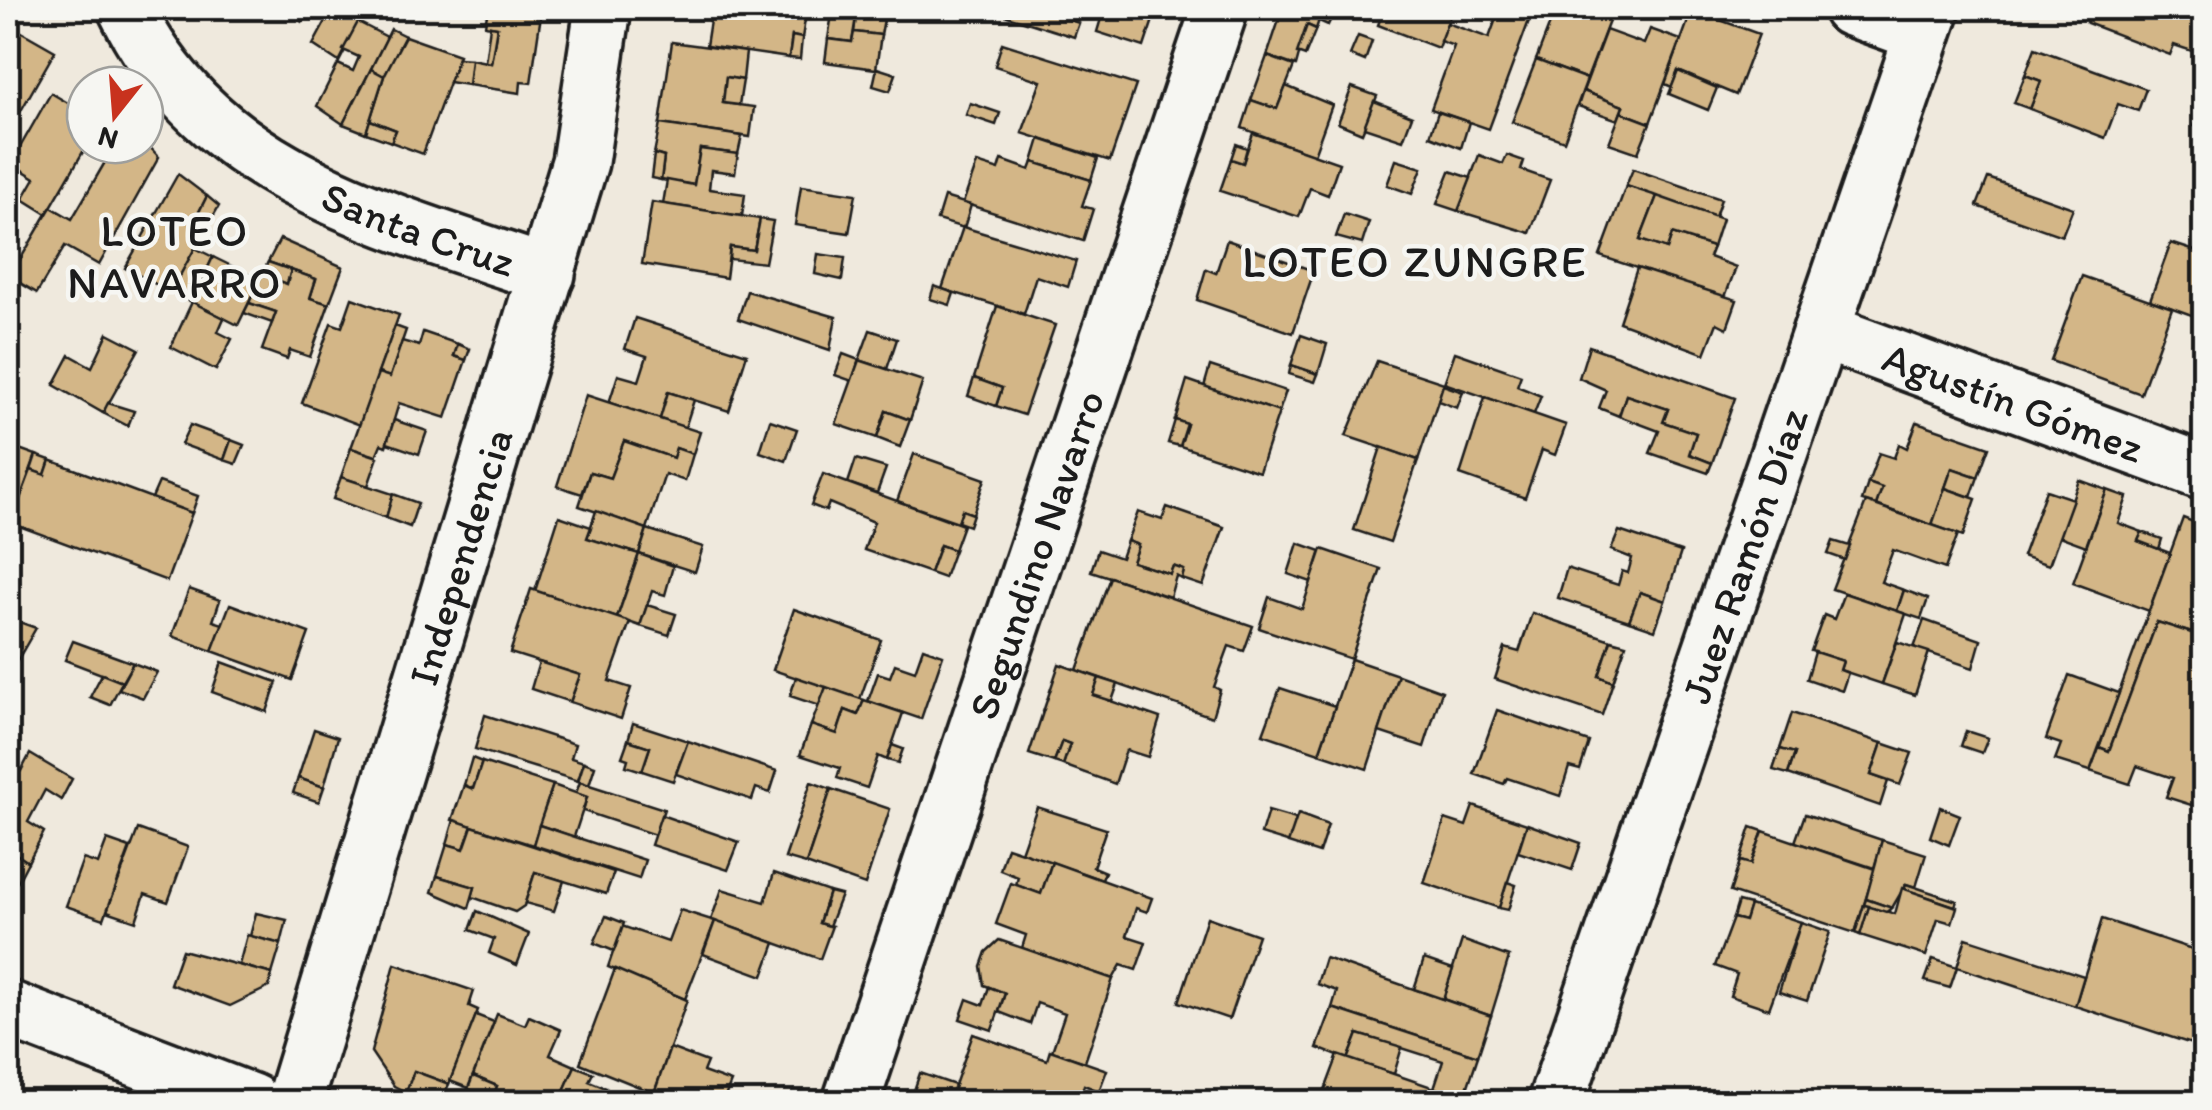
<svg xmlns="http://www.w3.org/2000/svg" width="2212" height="1110" viewBox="0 0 2212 1110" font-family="Itim,sans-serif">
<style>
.building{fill:#d3b687;stroke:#1c1c1c;stroke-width:2.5}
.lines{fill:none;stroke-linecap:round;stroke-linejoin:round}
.minor-casing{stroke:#1c1c1c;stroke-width:62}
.minor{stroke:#f6f6f2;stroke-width:55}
.labels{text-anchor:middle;stroke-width:9;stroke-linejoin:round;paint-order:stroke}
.street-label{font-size:42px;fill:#1c1c1c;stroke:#f6f6f2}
.neighbourhood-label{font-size:45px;letter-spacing:2.5px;fill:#1c1c1c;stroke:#f6f6f2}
</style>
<rect width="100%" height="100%" fill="#efe9dd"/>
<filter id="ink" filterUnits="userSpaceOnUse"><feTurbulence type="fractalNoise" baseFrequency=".01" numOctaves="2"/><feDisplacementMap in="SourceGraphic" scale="20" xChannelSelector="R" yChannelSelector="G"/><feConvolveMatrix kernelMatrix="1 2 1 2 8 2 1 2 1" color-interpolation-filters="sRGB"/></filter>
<g filter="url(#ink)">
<g class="building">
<path d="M283 8H313L302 22Z"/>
<path d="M333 8 360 21 339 62 313 45Z"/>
<path d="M488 8H542L531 83 521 82 520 93 468 85 471 59 491 63 497 27 485 25Z"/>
<path d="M727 8H807L802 38 792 36 789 58 706 46 711 14 725 16Z"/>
<path d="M832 8H886L881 35 854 32 856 17 832 14Z"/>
<path d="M1010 8H1067L1063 18 1079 23 1074 37 1007 16Z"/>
<path d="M1094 8H1157L1144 47 1097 32 1102 15 1092 12Z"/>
<path d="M1283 8 1319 20 1316 29 1307 25 1296 66 1267 56Z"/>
<path d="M1290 8H1336L1328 25Z"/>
<path d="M1384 8H1453L1438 48 1378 25Z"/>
<path d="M1497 8H1534L1530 18Z"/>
<path d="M1500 8 1530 18 1489 129 1431 109 1454 46 1440 41 1447 23 1489 38Z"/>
<path d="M1556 8H1614L1587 79 1536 60Z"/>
<path d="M2092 8 2138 11 2139 8H2204V55L2174 45 2170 55 2087 23Z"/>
<path d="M1692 10 1759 34 1736 95 1678 71 1672 87 1665 84Z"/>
<path d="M832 14 856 17 852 42 828 39Z"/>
<path d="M358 22 387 37 343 124 317 106 338 64 353 71 359 57 343 50Z"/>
<path d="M1307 25 1316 29 1305 56 1297 53Z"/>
<path d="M490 26 497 27 491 63 485 62Z"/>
<path d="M391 29 405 36 384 76 371 69Z"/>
<path d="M1650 29 1681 40 1650 123 1621 112 1623 106 1583 91 1606 30 1644 44Z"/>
<path d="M20 31 55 51 10 130 8 43 12 45Z"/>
<path d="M854 32 881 35 876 69 825 62 828 39 852 42Z"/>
<path d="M405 36 459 55 423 154 391 142 396 130 370 120 384 76Z"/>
<path d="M792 36 802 38 800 59 789 58Z"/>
<path d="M1358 36 1372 41 1365 61 1350 55Z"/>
<path d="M672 42 746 52 743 80 726 77 723 103 754 107 750 137 660 124Z"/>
<path d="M1002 43 1136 85 1110 161 1022 133 1041 81 995 66Z"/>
<path d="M2035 48 2146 89 2138 111 2118 104 2105 138 2030 109 2041 81 2025 75Z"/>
<path d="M1267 56 1294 66 1277 109 1251 100Z"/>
<path d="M458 58 471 59 468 85 449 82Z"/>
<path d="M1536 60 1587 79 1564 141 1512 122Z"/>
<path d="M877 68 896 74 890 91 873 86Z"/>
<path d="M371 69 384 76 366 133 343 124Z"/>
<path d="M1678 71 1717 88 1708 110 1669 94Z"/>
<path d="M2025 75 2041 81 2030 109 2014 103Z"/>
<path d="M726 77 743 80 739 105 723 103Z"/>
<path d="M1286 86 1332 105 1314 155 1242 128 1251 100 1277 109Z"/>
<path d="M1352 87 1377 96 1362 133 1338 123Z"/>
<path d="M1583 91 1623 106 1618 120 1578 106Z"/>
<path d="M51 93 85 113 87 145 47 214 23 199 35 178 11 163Z"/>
<path d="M2204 97V130L2194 126Z"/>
<path d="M1374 101 1412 116 1403 140 1364 127Z"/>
<path d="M970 103 1000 113 996 125 966 115Z"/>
<path d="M1438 112 1469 122 1461 148 1430 136Z"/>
<path d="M1621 112 1650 123 1638 153 1609 143Z"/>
<path d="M370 120 396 130 391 142 366 133Z"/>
<path d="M660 124 742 136 738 154 700 149 694 185 661 180 664 157 654 154Z"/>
<path d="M1253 133 1339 163 1328 195 1310 188 1299 217 1220 191 1231 159 1243 163Z"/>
<path d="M1040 139 1098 158 1091 180 1033 162Z"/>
<path d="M145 142 159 157 99 265 65 246 37 293 10 277 51 207 72 219 115 145 137 150Z"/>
<path d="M1236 144 1247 148 1243 163 1231 159Z"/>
<path d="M700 149 738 154 735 173 711 170 709 189 745 194 742 216 663 204 667 180 694 185Z"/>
<path d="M654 154 664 157 661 180 651 178Z"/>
<path d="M1479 155 1503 164 1507 155 1524 161 1521 170 1550 180 1530 233 1458 211Z"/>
<path d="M1002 160 1030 170 1033 162 1091 180 1082 206 1093 209 1083 241 963 203 977 163 999 170Z"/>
<path d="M1396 160 1422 168 1412 194 1387 185Z"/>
<path d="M1633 169 1721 199 1715 217 1626 186Z"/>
<path d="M1450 171 1471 178 1458 211 1437 204Z"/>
<path d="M178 174 207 196 198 214 211 220 171 292 125 268Z"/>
<path d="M1988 178 2073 208 2062 236 1977 206Z"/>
<path d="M801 186 856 194 849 233 795 225Z"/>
<path d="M1626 186 1657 196 1640 240 1667 249 1672 234 1713 247 1709 257 1736 267 1725 297 1600 256Z"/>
<path d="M207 196 219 206 211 220 198 214Z"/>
<path d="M1657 196 1722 219 1713 247 1672 234 1667 249 1640 240Z"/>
<path d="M944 197 971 205 964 228 937 220Z"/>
<path d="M652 202 760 219 754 250 730 247 726 278 642 264Z"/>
<path d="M1344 214 1369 222 1362 244 1336 237Z"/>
<path d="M760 219 773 221 765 263 729 259 730 247 754 250Z"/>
<path d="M963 227 1076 261 1068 287 1036 276 1024 314 942 289Z"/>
<path d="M280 239 343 267 329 304 310 298 316 279 268 262Z"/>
<path d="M1227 240 1314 271 1293 333 1197 300 1206 269 1216 273Z"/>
<path d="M2171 243 2204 254 2200 318 2150 300Z"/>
<path d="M195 248 213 257 192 302 171 292Z"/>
<path d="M818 254 845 258 842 280 815 274Z"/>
<path d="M213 257 260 280 238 325 192 302Z"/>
<path d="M268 262 291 270 287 284 262 274Z"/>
<path d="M1637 268 1737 300 1727 328 1717 323 1705 354 1619 322Z"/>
<path d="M291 270 316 279 310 298 329 304 310 357 290 350 287 359 262 350 276 312 249 303 262 274 287 284Z"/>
<path d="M2082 276 2172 308 2141 394 2051 361Z"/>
<path d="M934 286 954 293 950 305 930 299Z"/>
<path d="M747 291 836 317 830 350 738 319Z"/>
<path d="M352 298 399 315 360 425 302 403 331 323 342 327Z"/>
<path d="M192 302 224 318 218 332 232 339 216 370 171 347Z"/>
<path d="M249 303 276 312 272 323 244 313Z"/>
<path d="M997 306 1055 325 1024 415 996 406 1002 388 974 378Z"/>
<path d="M635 318 747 354 729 411 668 392 660 419 609 403 618 375 639 381 647 356 625 349Z"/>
<path d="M395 326 406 330 390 377 378 373Z"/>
<path d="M870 330 897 339 887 369 859 360Z"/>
<path d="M423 332 458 344 454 356 466 360 446 418 399 403 386 446 381 444 376 456 351 448 378 373 390 377 402 341 419 346Z"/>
<path d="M108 333 139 349 103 413 54 385 70 355 92 367Z"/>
<path d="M1301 335 1327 344 1318 374 1291 365Z"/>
<path d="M458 344 470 349 466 360 454 356Z"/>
<path d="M1589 346 1735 398 1712 463 1689 454 1696 433 1663 422 1668 409 1626 395 1619 416 1599 408 1606 390 1579 378Z"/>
<path d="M1455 352 1521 375 1517 386 1541 396 1534 414 1444 383Z"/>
<path d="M843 354 859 360 852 381 835 375Z"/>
<path d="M859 360 923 381 910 420 886 411 877 438 836 424Z"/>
<path d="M1377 361 1444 383 1418 460 1346 436Z"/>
<path d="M1291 365 1318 374 1315 382 1289 374Z"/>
<path d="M1210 366 1286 391 1279 412 1204 387Z"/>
<path d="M974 378 1002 388 996 406 968 396Z"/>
<path d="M1187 380 1279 412 1259 472 1180 446 1187 424 1175 420Z"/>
<path d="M1443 385 1463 392 1457 408 1438 401Z"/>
<path d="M668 392 694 400 685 428 660 419Z"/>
<path d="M586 395 700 432 693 454 676 448 673 458 624 441 610 478 590 472 582 494 557 486Z"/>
<path d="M1626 395 1668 409 1663 422 1696 433 1689 454 1712 463 1708 473 1650 453 1659 431 1619 416Z"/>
<path d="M1485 397 1566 425 1555 455 1542 450 1525 498 1460 475Z"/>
<path d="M108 403 134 411 128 426 103 413Z"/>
<path d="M886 411 910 420 900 447 877 438Z"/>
<path d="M394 420 427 431 419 454 387 443Z"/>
<path d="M770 420 797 429 786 461 760 452Z"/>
<path d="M1175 420 1187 424 1180 446 1168 443Z"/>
<path d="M1917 422 1989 447 1978 477 1952 468 1932 525 1876 505 1882 488 1868 483 1879 453 1894 458 1899 444 1907 448Z"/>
<path d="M190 425 231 440 224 460 181 444Z"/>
<path d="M231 440 244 445 236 464 224 460Z"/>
<path d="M624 441 673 458 676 448 693 454 685 481 665 474 647 529 579 506 590 472 610 478Z"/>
<path d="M8 445 36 455 11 523 8 521Z"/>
<path d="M1381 447 1418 460 1390 542 1354 530Z"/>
<path d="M351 448 378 457 368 486 341 477Z"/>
<path d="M914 454 985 479 973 514 962 510 958 522 897 501Z"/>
<path d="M36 455 50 460 45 475 31 470Z"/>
<path d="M856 459 886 468 877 493 848 483Z"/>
<path d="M50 460 192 513 167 581 11 523 31 470 45 475Z"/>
<path d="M1952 468 1978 477 1971 497 1945 488Z"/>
<path d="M823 474 963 525 954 550 940 545 930 573 864 550 874 522 829 503 826 511 811 505Z"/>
<path d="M341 477 393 494 386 518 333 499Z"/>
<path d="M2079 480 2107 490 2086 546 2059 536Z"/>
<path d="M159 482 198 496 192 513 152 498Z"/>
<path d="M1868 483 1882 488 1876 505 1862 501Z"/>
<path d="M1945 488 1976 499 1963 536 1932 525Z"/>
<path d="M2046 490 2073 499 2049 565 2022 556Z"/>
<path d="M2107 490 2127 497 2118 523 2142 532 2138 541 2170 553 2149 611 2073 583Z"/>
<path d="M393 494 418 503 410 527 386 518Z"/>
<path d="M1866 502 1958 534 1945 569 1893 550 1881 582 1904 590 1897 611 1832 589Z"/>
<path d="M1167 507 1224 527 1203 586 1182 579 1184 570 1173 566 1170 574 1132 562 1138 545 1127 541 1138 512 1162 520Z"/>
<path d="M962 510 973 514 969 526 958 522Z"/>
<path d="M596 511 647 529 639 554 587 538Z"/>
<path d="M559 516 591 527 587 538 639 554 617 618 535 591Z"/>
<path d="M2183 518 2204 526V597L2192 633 2157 622 2109 751 2099 747Z"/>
<path d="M647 529 703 547 695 572 639 554Z"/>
<path d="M1619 531 1681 552 1665 601 1640 592 1629 621 1558 598 1567 568 1618 585 1622 571 1628 573 1632 558 1611 550Z"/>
<path d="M2142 532 2162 539 2159 549 2138 541Z"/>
<path d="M1127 541 1138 545 1132 562 1170 574 1173 566 1184 570 1182 579 1176 576 1170 597 1091 571 1098 550 1121 558Z"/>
<path d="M1833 541 1850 546 1845 560 1828 554Z"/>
<path d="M1298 543 1321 551 1311 582 1288 574Z"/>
<path d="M940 545 954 550 944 578 930 573Z"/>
<path d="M1322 549 1381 569 1351 659 1259 628 1269 597 1302 609Z"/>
<path d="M639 554 673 566 665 595 652 591 640 626 617 618Z"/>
<path d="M1110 577 1253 626 1244 651 1229 646 1214 687 1220 690 1212 717 1077 670Z"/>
<path d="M189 589 220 600 213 621 223 624 212 651 172 636Z"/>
<path d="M531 589 630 622 609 681 631 688 621 719 570 702 580 675 510 653Z"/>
<path d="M1904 590 1928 599 1921 619 1897 611Z"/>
<path d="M1640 592 1665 601 1655 630 1629 621Z"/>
<path d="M1844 593 1906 614 1882 684 1840 670 1843 661 1811 651 1824 615 1834 619Z"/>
<path d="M230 604 309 633 292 680 212 651Z"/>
<path d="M647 605 676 614 669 635 640 626Z"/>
<path d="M794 609 881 640 860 699 773 670Z"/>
<path d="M1532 613 1611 640 1599 676 1613 682 1602 715 1495 679 1505 648 1519 652Z"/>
<path d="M11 619 36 628 9 675 8 626Z"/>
<path d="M1924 620 1981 640 1973 668 1914 648Z"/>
<path d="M2157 622 2204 637V809L2166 797 2173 778 2137 766 2130 784 2090 771 2099 747 2109 751Z"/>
<path d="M1611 640 1626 644 1613 682 1599 676Z"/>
<path d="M73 641 133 663 122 682 65 660Z"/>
<path d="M1897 642 1929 652 1915 695 1882 684Z"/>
<path d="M923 648 943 655 921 719 868 701 878 673 890 677 895 664 915 671Z"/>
<path d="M1815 652 1843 661 1840 670 1848 673 1842 691 1807 679Z"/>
<path d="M1351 659 1398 675 1367 769 1319 753Z"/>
<path d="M222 662 277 682 267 712 212 692Z"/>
<path d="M539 662 580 675 570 702 531 689Z"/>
<path d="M133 663 157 672 143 698 119 689Z"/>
<path d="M1059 664 1099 678 1093 695 1160 718 1148 757 1126 750 1115 784 1063 765 1070 744 1062 741 1054 762 1029 754Z"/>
<path d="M102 674 122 682 110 705 90 697Z"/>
<path d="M1398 675 1442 691 1424 747 1379 732Z"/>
<path d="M2069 675 2119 693 2090 771 2055 760 2061 744 2046 739Z"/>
<path d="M796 677 826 687 820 706 790 696Z"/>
<path d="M1099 678 1118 684 1112 701 1093 695Z"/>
<path d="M826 687 864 700 858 715 845 710 837 734 811 725Z"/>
<path d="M1280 688 1335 706 1319 753 1263 734Z"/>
<path d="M864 700 903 713 887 760 878 756 867 788 837 778 840 768 800 755 811 725 837 734 845 710 858 715Z"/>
<path d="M1497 710 1589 742 1580 770 1569 767 1560 796 1507 778 1504 784 1474 774Z"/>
<path d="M1792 713 1882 743 1871 775 1888 781 1880 806 1788 774 1795 753 1780 749Z"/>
<path d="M485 715 575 744 571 758 584 762 578 781 475 749Z"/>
<path d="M633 723 688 741 673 781 642 771 650 747 628 740Z"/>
<path d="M314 729 338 737 324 787 298 778Z"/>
<path d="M1966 731 1988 738 1982 753 1961 746Z"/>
<path d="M628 740 650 747 642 771 626 766 628 759 622 757Z"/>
<path d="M688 741 777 771 770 793 756 788 752 800 676 774Z"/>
<path d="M1062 741 1070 744 1063 765 1054 762Z"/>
<path d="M1882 743 1912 753 1900 785 1871 775Z"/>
<path d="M892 745 903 749 898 763 887 760Z"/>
<path d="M1780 749 1795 753 1788 774 1773 770Z"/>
<path d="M30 754 72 779 61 800 45 790 28 822 44 832 28 862 16 854 8 870V763L21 771Z"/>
<path d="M472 758 482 762 473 789 464 785Z"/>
<path d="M482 762 553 785 533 845 452 820 464 785 473 789Z"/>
<path d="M584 762 595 766 589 785 578 781Z"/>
<path d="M298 778 324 787 319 802 293 793Z"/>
<path d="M580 782 664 809 655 835 583 811 587 797 576 793Z"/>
<path d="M811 782 831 789 806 864 785 858Z"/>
<path d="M553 785 587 797 574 837 539 825Z"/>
<path d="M831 789 890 809 865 885 806 864Z"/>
<path d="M1473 806 1527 824 1499 908 1424 883 1445 819 1466 826Z"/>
<path d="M1037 807 1106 829 1093 867 1105 872 1102 880 1021 852Z"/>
<path d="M1940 807 1960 815 1949 845 1930 837Z"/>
<path d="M1268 811 1296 819 1290 843 1261 834Z"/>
<path d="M1298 814 1328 825 1319 853 1288 843Z"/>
<path d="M1805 814 1882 840 1874 868 1795 842Z"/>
<path d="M661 815 739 842 728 870 651 845Z"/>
<path d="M454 820 472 826 464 849 447 844Z"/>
<path d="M1527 824 1581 843 1572 870 1518 852Z"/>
<path d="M539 825 645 860 639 879 533 845Z"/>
<path d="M472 826 614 872 606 894 535 872 524 906 515 912 472 897 475 887 437 876 447 844 464 849Z"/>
<path d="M1751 827 1763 831 1751 864 1740 861Z"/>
<path d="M138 829 188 847 168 902 145 894 136 921 107 911Z"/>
<path d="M1763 831 1875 869 1855 933 1730 892 1740 861 1751 864Z"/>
<path d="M107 840 130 848 104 919 66 906 83 859 98 864Z"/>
<path d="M1882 840 1926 854 1916 887 1906 884 1892 908 1866 899Z"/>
<path d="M1007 847 1052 862 1041 894 1016 885 1018 877 1000 870Z"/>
<path d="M16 854 28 862 18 881 8 876Z"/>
<path d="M1052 862 1152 898 1147 912 1136 908 1127 936 1146 942 1136 970 1121 965 1113 979 1022 948 1026 935 996 924 1011 883 1041 894Z"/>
<path d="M535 872 564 881 554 911 525 903Z"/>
<path d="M774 873 829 892 819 923 832 926 820 959 711 920 722 889 765 902Z"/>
<path d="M437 876 475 887 469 908 432 892Z"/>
<path d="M1507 882 1516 885 1508 910 1499 908Z"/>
<path d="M1906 884 1957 901 1955 906 1904 889Z"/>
<path d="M1902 888 1957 907 1952 923 1938 919 1926 956 1860 935 1869 906 1895 914Z"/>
<path d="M829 892 841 895 829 926 819 923Z"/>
<path d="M1866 899 1892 908 1886 912 1864 905Z"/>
<path d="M1738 902 1750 905 1745 921 1733 918Z"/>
<path d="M1750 905 1801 922 1769 1009 1730 996 1737 974 1715 966 1733 918 1745 921Z"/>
<path d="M1864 905 1869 906 1860 935 1855 933Z"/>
<path d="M680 910 715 921 685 999 608 967 622 926 668 942Z"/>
<path d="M477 911 529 934 517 965 489 953 494 939 470 930Z"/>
<path d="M256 913 287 920 281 944 250 936Z"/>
<path d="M606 916 624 923 614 951 594 943Z"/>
<path d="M1207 917 1258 935 1229 1019 1179 1002Z"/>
<path d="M2102 919 2204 953V1048L2075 1006Z"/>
<path d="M715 921 775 943 763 976 703 954Z"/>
<path d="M1801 922 1830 932 1807 1001 1779 992Z"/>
<path d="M247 935 281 944 272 974 239 965Z"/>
<path d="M1966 938 2084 976 2075 1006 1957 967Z"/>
<path d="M999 940 1113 979 1085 1062 1052 1051 1065 1013 1037 1003 1030 1024 999 1012 1005 993 984 985 981 966 986 952Z"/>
<path d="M1462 940 1509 957 1491 1016 1443 999Z"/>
<path d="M182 950 272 974 269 987 230 1006 170 984Z"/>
<path d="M1325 958 1491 1016 1478 1056 1332 1008 1337 991 1317 984Z"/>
<path d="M1424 959 1453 969 1443 999 1414 989Z"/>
<path d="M1933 959 1957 967 1950 988 1925 981Z"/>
<path d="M395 964 474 991 469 1006 478 1010 449 1084 414 1071 406 1092 394 1086 371 1052Z"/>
<path d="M615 969 687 1000 654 1093 580 1063Z"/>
<path d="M989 987 1005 993 992 1030 960 1019 967 999 983 1005Z"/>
<path d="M1332 1008 1478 1056 1464 1098 1434 1088 1443 1061 1358 1034 1348 1060 1317 1048Z"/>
<path d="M497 1014 525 1025 529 1016 561 1030 550 1055 575 1066 559 1102H500L492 1099 497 1086 473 1076Z"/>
<path d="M476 1015 494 1022 468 1088 450 1081Z"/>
<path d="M973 1034 1047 1060 1050 1050 1107 1070 1099 1091 1084 1085 1078 1102H949Z"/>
<path d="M1358 1034 1402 1047 1394 1074 1348 1060Z"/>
<path d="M670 1048 707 1062 703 1072 731 1082 723 1102H651Z"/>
<path d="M1338 1055 1464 1098 1463 1102H1337L1322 1098Z"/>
<path d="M575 1066 593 1073 589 1081 606 1088 600 1102H559Z"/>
<path d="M414 1071 449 1084 441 1102 406 1092Z"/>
<path d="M920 1073 955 1085 949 1102H910Z"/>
<path d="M473 1076 497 1086 492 1099 468 1089Z"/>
</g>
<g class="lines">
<defs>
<g id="minor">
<path id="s1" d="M126 8C207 177 385 219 547 274"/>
<path d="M1851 8 1923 34"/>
<path id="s2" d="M1821 331 2204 472"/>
<path d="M8 1009 251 1102"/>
<path id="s3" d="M294 1102 580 162 603 8"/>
<path id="s4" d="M851 1102 1220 8"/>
<path id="s5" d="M1556 1102 1932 8"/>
</g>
</defs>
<use href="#minor" class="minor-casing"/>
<use href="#minor" class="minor"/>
</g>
</g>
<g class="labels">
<g class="street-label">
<text dy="15" stroke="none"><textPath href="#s1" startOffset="378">Santa Cruz</textPath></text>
<text dy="15" stroke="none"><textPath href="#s2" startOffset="205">Agustín Gómez</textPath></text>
<text dy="15" stroke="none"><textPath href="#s4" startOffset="578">Segundino Navarro</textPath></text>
<text dy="15" stroke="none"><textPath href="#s5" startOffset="578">Juez Ramón Díaz</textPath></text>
<text dy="15" stroke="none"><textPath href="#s3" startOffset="570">Independencia</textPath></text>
</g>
<g class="neighbourhood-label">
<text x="175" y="246">LOTEO<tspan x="175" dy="52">NAVARRO</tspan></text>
<text x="1415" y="277">LOTEO ZUNGRE</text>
</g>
</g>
<rect width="2212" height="1110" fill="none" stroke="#f6f6f2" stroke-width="40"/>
<rect x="20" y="20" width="2172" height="1070" fill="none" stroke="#1c1c1c" stroke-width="4" filter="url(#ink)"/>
<g transform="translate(115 115) rotate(197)"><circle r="48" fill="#f6f6f2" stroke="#9f9f9c" stroke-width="2.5"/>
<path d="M0-8L18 38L0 25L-18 38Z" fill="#c8321e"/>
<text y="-15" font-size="28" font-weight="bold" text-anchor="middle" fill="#1c1c1c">N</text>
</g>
</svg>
